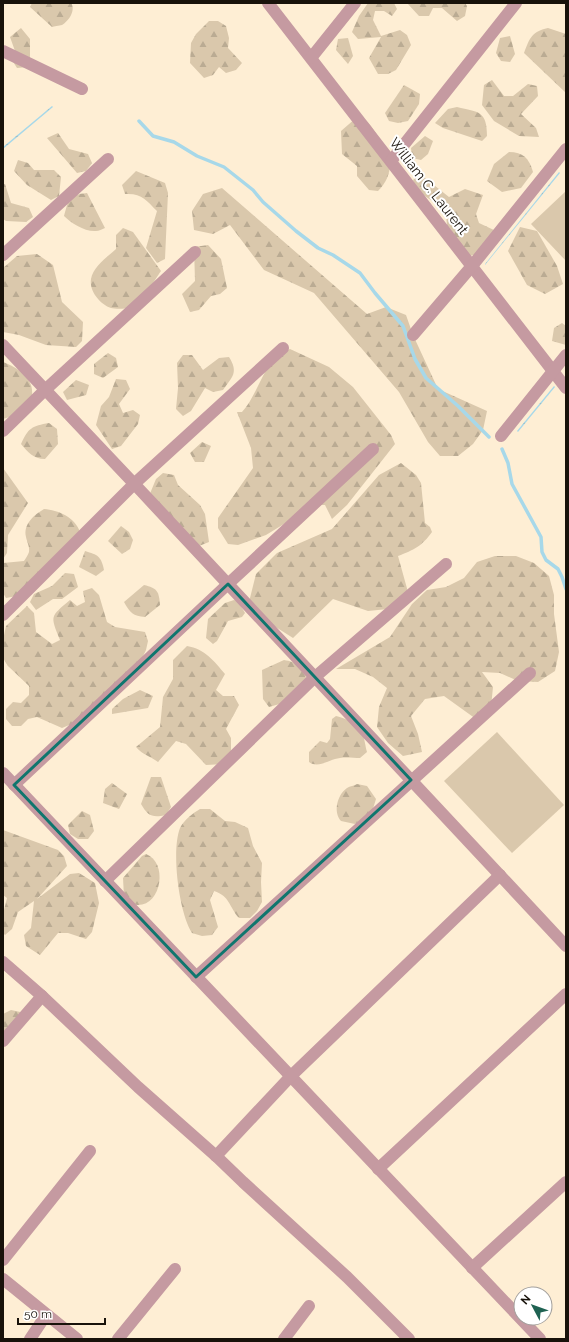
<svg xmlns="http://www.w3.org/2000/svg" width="569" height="1342" viewBox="0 0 569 1342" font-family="Raleway,sans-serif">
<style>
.forest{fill:url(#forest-firs)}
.garden{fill:#dac8ac}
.water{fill:url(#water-ripples)}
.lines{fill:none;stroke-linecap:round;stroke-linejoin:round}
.stream{stroke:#a7d8e9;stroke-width:3.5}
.street{stroke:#c59aa1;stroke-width:12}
.marked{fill:none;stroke:#0f766e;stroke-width:3;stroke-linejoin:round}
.labels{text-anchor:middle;stroke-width:4;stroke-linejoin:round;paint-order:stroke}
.street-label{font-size:14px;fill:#18120a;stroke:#fff}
</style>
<defs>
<pattern id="forest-firs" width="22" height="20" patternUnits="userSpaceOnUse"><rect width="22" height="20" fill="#dac8ac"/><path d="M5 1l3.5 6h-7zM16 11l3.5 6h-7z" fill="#baab93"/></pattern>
<pattern id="water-ripples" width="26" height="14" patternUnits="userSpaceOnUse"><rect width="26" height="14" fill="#a7d8e9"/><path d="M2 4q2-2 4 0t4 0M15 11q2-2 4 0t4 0" fill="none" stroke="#8fb8c6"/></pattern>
</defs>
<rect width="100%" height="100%" fill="#feeed4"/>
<g class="forest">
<path d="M32 3H71C76 10 69 21 62 25 59 26 54 26 52 27L30 7Z"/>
<path d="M368 3H394L397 9 392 16 384 11H375L373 20 381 36 400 30 407 35 411 45 396 70 388 74H378L369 58 381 37 358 39 352 32 359 16Z"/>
<path d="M407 3H465L467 6 465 16 457 21 442 8H433L429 16H419Z"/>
<path d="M209 21H218L226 26 229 38 228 48 242 63 236 70 226 73 219 67 213 75 204 78 190 63 191 43 196 34Z"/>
<path d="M21 28 30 39V63L28 67 17 68 12 60 15 51 10 37Z"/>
<path d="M548 28 566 34V93L524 53C530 38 531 32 548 28Z"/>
<path d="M510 36 515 54 510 62 501 61 496 53 500 38Z"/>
<path d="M348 38 353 56 348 64 336 50 338 39Z"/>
<path d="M492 80 504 96H513L528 84 537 86 538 96 521 114 536 128 539 137 519 136 494 121 482 105 484 85Z"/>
<path d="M404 85 420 94 419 104 408 121 398 123 389 121 385 113Z"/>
<path d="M457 107C479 112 487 111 487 136L482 141 443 128 435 123 448 109Z"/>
<path d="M356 118C359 118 363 118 365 120 371 122 391 157 390 163 390 174 386 183 378 191L369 190 357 176V166L342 154 341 131Z"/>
<path d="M58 133 69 149 88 154 92 163 86 171 77 173 47 138Z"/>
<path d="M425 136 433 141 428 154 421 160 412 158 411 148Z"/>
<path d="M509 152C523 152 529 158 533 172L521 188 502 192 487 181 494 164Z"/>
<path d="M18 160 28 163 34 170H54L61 177 59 196 51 200 27 185 14 171Z"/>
<path d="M136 171 165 183 168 193 165 259 157 263 146 248 157 211C146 200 142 193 125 194L122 185Z"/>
<path d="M420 174 449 197 465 189 483 195 476 214 479 223 496 231 474 255 464 257 449 244 446 215 441 207 416 190 413 180Z"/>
<path d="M5 184 11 203 29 208 33 217 26 222 6 221 3 219V185Z"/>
<path d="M222 188 367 314 386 307 406 315 413 335 438 389 487 411 483 430 473 444 458 456H440L428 442 399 392 314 293 264 270 230 225 213 234 194 230 192 211 203 194Z"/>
<path d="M87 193 105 228C102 229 99 231 96 231 85 232 71 223 64 216 69 199 68 195 87 193Z"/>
<path d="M520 227 537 231 557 266 563 284 545 294 527 285 508 251Z"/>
<path d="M123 228 133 232 161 271C155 280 139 305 129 308 125 309 114 309 111 308 100 304 89 291 91 279 93 267 107 257 116 249V235Z"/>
<path d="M208 245 221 259 227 288 220 294 211 296 199 310 190 312 182 294 195 281 194 247Z"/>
<path d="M37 254 53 265 62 302 83 322 82 341 76 347 46 345 19 335 3 332V268L17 256Z"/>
<path d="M562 323 566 326V345L552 341 554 328Z"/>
<path d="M290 349 329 367 353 387 391 435 395 444 347 505 332 519 325 505H315L266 535 238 545 228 544 218 528V518L253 468 251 448 237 412H242C257 396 264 364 281 352 284 351 288 350 290 349Z"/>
<path d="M108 353 116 358 118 367 103 378 94 374V364Z"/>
<path d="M183 355H192L203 370 219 358 229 357C239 373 232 377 223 390L213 392 205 388 191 411 183 416 176 409 178 388 177 363Z"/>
<path d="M3 362C17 367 34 378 32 395L19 414 3 419Z"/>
<path d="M116 379 126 380 130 389 119 404 123 413 133 410 140 415 138 424 121 446 112 449 96 425 101 406 109 397Z"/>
<path d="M76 380 89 385 86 395 67 400 63 392Z"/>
<path d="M49 423 57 429 58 444 45 459C33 459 28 452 21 444 28 428 32 426 49 423Z"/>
<path d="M202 442 211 446 204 462H195L190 453Z"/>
<path d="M401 463 416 475 421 483 425 523 430 527 432 532C422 546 414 550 398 556L408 592 398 608 368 611 333 599 293 638 260 617 249 602 256 574 277 553 332 529 379 475Z"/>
<path d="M3 468 28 503 8 535 7 553 3 559Z"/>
<path d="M163 473 174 475 178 485 200 505 205 514 209 542 199 546 149 496 156 479Z"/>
<path d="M44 509C58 510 75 517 80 532L17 596 6 598 3 593V563L24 561C26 558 28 555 29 552 30 547 27 542 26 537 23 524 34 515 44 509Z"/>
<path d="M121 526 129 532 133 540 130 549 122 554 108 541Z"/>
<path d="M85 551C98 555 101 556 104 570L96 576 79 567Z"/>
<path d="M495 556H516L534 563 549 576 554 595V614L559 652 555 671 538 682 518 681 500 673 482 672 493 687 491 707 476 719 444 696 425 699 411 716 418 734 422 752 403 756 388 743 377 727 379 707 387 688 373 677 355 669H336L390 637 412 604 427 590 446 587 464 578 477 562Z"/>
<path d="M65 573 74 574 78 587 62 599H53L36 610 30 602 34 594 52 586Z"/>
<path d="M144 585C157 588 159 591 160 605L145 617C133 616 130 613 124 602Z"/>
<path d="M92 588 99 595 107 622 115 627 145 632 148 641 146 650 133 677 89 717 62 728 37 717 28 719 21 726H12L6 719V709L13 702 21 703 29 695V686L8 666 3 658V640L6 626 27 606 34 613 36 632 52 644 60 640C50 615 50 617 70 600L77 606 85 602 83 591Z"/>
<path d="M234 600 238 601 245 613 242 617 228 621 217 641 213 644 206 638 208 619 225 603Z"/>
<path d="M187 646C205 649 214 661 225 674L216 690 223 696H234L239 705 226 729 231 738V757L224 764 206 765 186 744 176 741 158 762C150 756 143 755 136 747L160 727 163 697 173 679V660Z"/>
<path d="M284 660C296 662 305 666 306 679L297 699 269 707 263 699 262 670Z"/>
<path d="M140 690 153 696 148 708 112 714V709L123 699Z"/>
<path d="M336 716C346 718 356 724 361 732 365 737 365 746 367 752L360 758C354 758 346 757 340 758 329 759 319 769 309 762V752L320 741 327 743 330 739 332 719Z"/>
<path d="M151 777H161L171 807 166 815C152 818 148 816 141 804Z"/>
<path d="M112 783 127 794 119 809 103 803 105 789Z"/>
<path d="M357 784 367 786 376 799 372 812 355 824 341 821C333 812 337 795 347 788 350 786 354 786 357 784Z"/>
<path d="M200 809H210L225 821 235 822 248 828 253 846 262 863 261 882 262 902 257 911 250 918H239C229 907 230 896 214 891L210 900 218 927 212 935 202 936 192 933C179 913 171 851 180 828 184 820 193 813 200 809Z"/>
<path d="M82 811 90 815 94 831 88 839H78L70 834 68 825Z"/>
<path d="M3 830 58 850 64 856 67 866 37 899 70 874 79 873 95 883 99 903 92 932 86 939 68 933H58L40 955 26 946 24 935 31 928 34 901 18 912 12 929 5 935 3 933V914L7 898 3 895Z"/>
<path d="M146 854C168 862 162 906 137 905 133 904 127 900 124 897L123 878 142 856Z"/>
<path d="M11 1010 25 1013 3 1037V1014Z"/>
</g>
<g class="garden">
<path d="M566 191V261L531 224Z"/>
<path d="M497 732 564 805 512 853 444 781Z"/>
</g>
<g class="water">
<path d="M52 106 53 107 3 149V147Z"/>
<path d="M559 172 560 173 485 265V264Z"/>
<path d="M554 386 555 387 518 432 517 431Z"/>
</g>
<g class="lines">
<g class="stream">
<path d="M139 121 153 136 174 142 197 156 224 167 253 190 263 202 296 231 318 248 333 255 360 273 375 293 403 326 415 359 426 378 458 406 489 437"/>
<path d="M502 449 508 463 512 484 541 537 542 552 546 560 558 569 562 577 566 589"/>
</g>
<g class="street">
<path d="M268 3 566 388"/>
<path d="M3 51 82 89"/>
<path d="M311 58 355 3"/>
<path d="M391 161 516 3"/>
<path d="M3 255 108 159"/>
<path d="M413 335 472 266 566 149"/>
<path d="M3 345 141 491 566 946"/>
<path d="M3 431 45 390 195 252"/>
<path d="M501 436 566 355"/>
<path d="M3 615 134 484 283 348"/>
<path d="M3 773 540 1339"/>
<path d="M14 785 228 584 373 449"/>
<path d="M105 881 315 677 446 564"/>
<path d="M3 962 42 996 138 1087 216 1156 243 1182 347 1277 409 1339"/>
<path d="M196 977 530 673"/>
<path d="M3 1041 42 996"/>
<path d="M216 1156 291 1076 500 875"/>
<path d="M378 1169 566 994"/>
<path d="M3 1260 90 1151"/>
<path d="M472 1268 566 1182"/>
<path d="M3 1279 77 1339"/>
<path d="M30 1339 46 1315"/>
<path d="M118 1339 175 1269"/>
<path d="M284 1339 309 1306"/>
</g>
</g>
<path class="marked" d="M228 584 411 780 196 977 14 785Z"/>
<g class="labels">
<g class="street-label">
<text transform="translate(429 186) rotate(52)" y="5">William C. Laurent</text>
</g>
</g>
<rect width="569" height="1342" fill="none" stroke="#18120a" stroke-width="8"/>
<g transform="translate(533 1306) rotate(311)"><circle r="19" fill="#ffffff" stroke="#a3a09d"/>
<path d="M0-3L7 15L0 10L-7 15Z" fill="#1f6252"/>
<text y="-6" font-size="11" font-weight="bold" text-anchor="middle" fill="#18120a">N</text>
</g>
<path d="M18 1318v6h87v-6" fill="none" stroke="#18120a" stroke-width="2"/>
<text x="24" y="1318" font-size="12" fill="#18120a" stroke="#ffffff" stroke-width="3" paint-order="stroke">50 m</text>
</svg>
